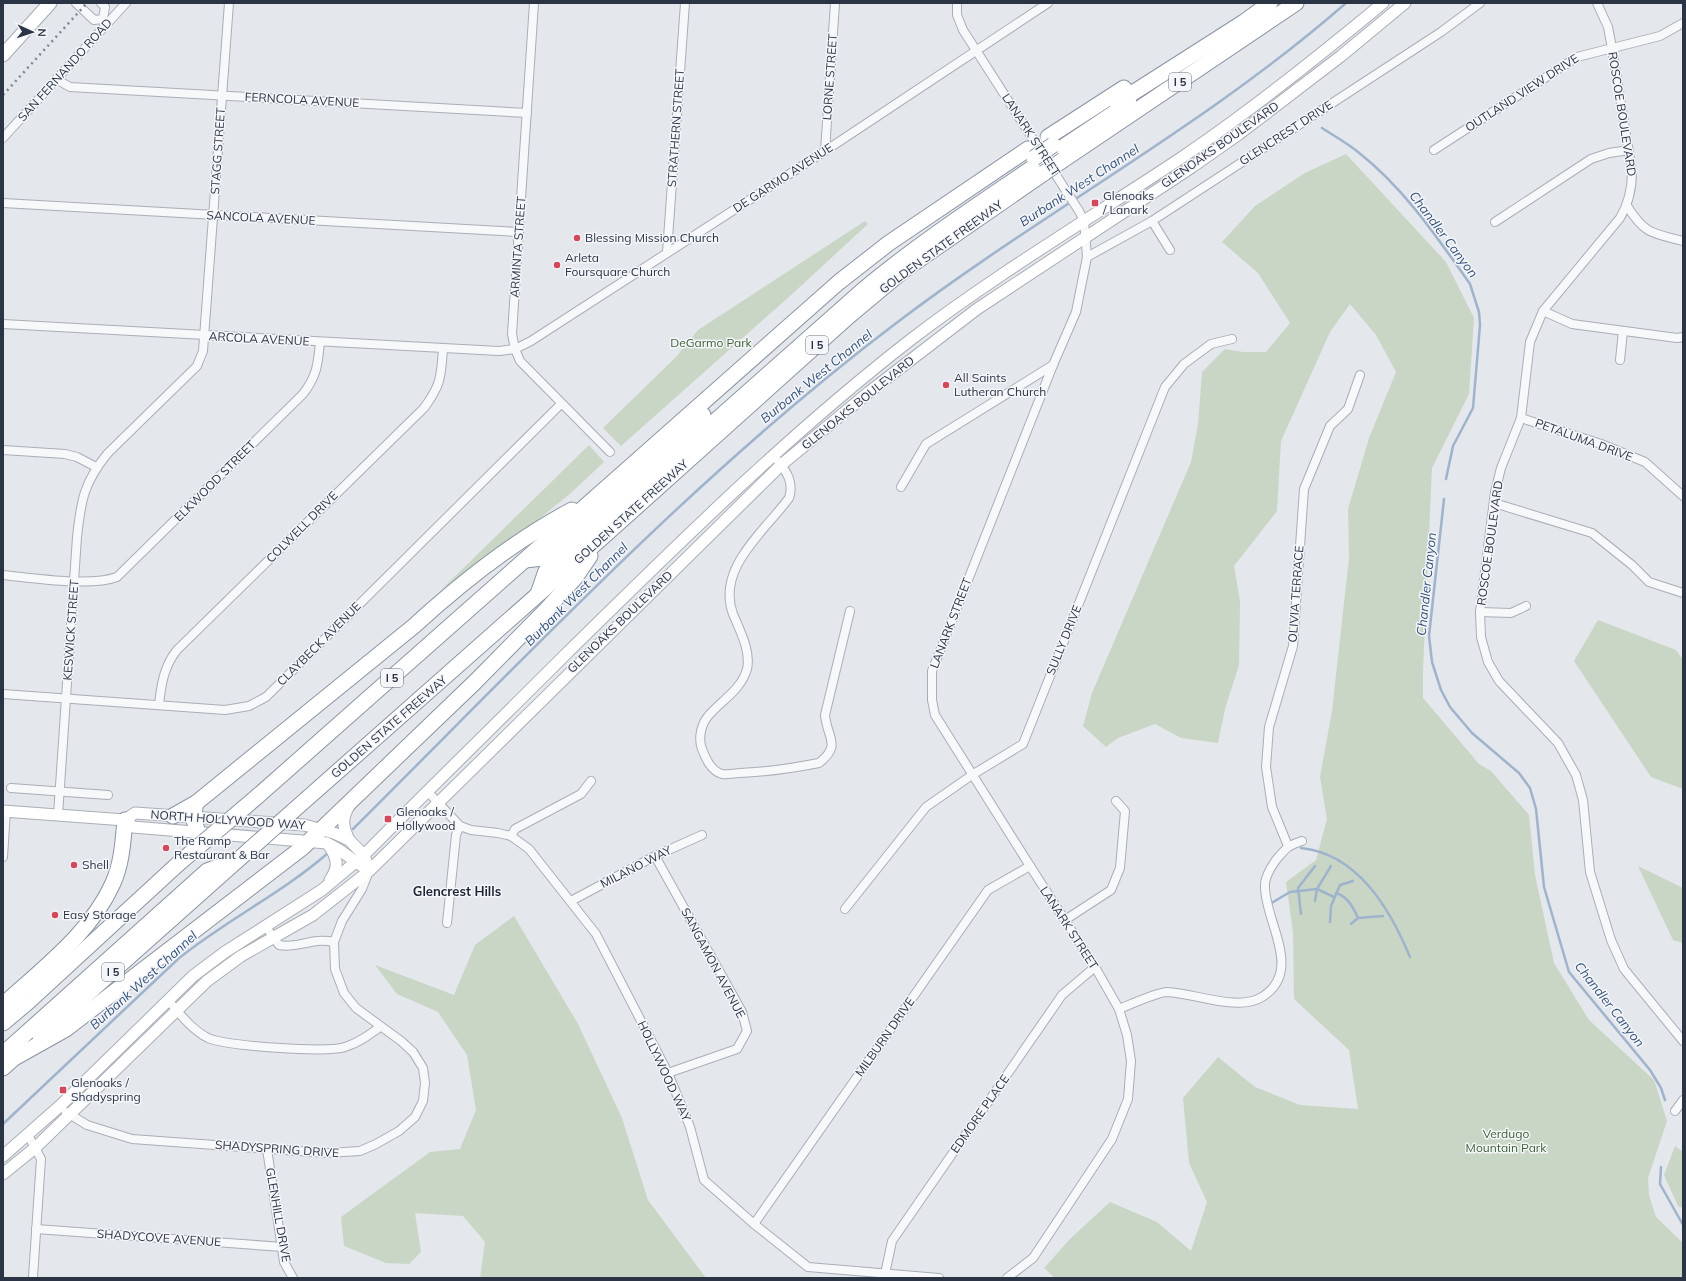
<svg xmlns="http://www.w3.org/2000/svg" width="1686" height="1281" viewBox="0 0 1686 1281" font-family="Mulish,sans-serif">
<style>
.green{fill:#c9d6c5}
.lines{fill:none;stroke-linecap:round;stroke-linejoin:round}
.stream{stroke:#9fb4cc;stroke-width:2.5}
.minor-casing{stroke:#a9aeb7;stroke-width:10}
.secondary-casing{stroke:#a9aeb7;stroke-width:13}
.primary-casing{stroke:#a3abb8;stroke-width:15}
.motorway-casing{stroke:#8b94a3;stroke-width:17}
.minor{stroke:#f7f8fa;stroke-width:8}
.secondary{stroke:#fff;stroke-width:11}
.primary{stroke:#fff;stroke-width:13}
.motorway{stroke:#fff;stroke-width:15}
.rail{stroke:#7d8696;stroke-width:2.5;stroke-dasharray:2 4;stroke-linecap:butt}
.motorway-bridge-casing{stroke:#8b94a3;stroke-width:17;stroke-linecap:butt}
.motorway-bridge{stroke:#fff;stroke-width:15}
.poi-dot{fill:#d1495b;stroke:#f4f6f9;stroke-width:1.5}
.labels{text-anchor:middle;stroke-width:3;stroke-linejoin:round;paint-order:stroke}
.shield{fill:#f4f6f9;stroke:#676e7b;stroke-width:1}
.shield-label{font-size:11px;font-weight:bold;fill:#2b3445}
.street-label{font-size:12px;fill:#2b3445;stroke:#f4f6f9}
.poi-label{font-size:12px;fill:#2b3445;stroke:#f4f6f9;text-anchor:start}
.park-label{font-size:12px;fill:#3f6138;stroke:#f4f6f9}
.water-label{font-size:13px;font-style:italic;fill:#34527a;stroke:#f4f6f9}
.neighbourhood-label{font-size:13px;font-weight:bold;fill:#1d2536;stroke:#f4f6f9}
</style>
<rect width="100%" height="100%" fill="#e4e7ec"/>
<g class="green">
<path d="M1346 154 1446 262 1474 318 1469 394 1432 468 1423 669V698L1479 764 1491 771 1529 815 1535 875 1554 963 1589 1020 1654 1080 1667 1121 1648 1178 1649 1195 1656 1217 1683 1243V1278H1055L1044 1268 1071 1238 1110 1202 1157 1222 1191 1251 1207 1202 1189 1163 1183 1098 1218 1057 1255 1087 1300 1105 1358 1109 1349 1050 1294 999 1293 932 1286 882 1316 860 1327 819 1320 777 1332 711 1349 558 1348 509 1369 438 1396 372 1376 335 1350 304 1330 332 1281 441 1277 511 1234 566 1240 602 1239 665 1225 709 1218 743 1181 738 1155 724 1118 738 1106 747 1083 726 1092 693 1191 462 1198 424 1202 372 1225 349 1243 352H1266L1290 323 1258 273 1222 242 1255 206 1305 173Z"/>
<path d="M865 221 868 224 790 296 621 446 603 428 676 357 698 330Z"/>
<path d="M589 445 604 462 572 492 522 533 441 590Z"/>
<path d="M1598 620 1676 650 1683 660V789L1651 777 1574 661Z"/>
<path d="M1638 866 1683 888V943L1673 940Z"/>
<path d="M514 916 578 1024 622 1118 648 1200 706 1278H480L485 1242 463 1216 415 1213 421 1252 409 1264 386 1263 344 1246 341 1217 430 1152 460 1149 476 1110 467 1055 438 1012 397 994 375 965 454 995 475 945Z"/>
<path d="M1675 1146 1683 1152V1208L1678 1206 1664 1175Z"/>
</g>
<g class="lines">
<g class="stream">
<path d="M1322 128C1334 136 1347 143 1358 152 1404 188 1437 237 1470 284L1479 312 1480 325 1473 408 1453 446 1446 479"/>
<path d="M1444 499 1429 636 1432 662 1441 690 1450 707 1472 733 1519 773 1530 788 1536 809 1544 887 1569 972 1650 1070 1661 1088 1665 1100"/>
<path d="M353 829C528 655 698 473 895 324 1042 212 1207 125 1346 3"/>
<path d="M1301 848C1358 854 1390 909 1410 957"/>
<path d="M1336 893C1348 897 1353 907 1358 918"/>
<path d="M1315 901 1317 889 1331 866"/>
<path d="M1270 904 1290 892 1317 889 1334 897"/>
<path d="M1301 914 1298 888 1315 866"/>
<path d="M1330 922 1331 906 1340 885 1353 881"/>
<path d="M1351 924 1358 918 1383 916"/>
<path d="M3 1124 178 959C226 920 281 894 328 853"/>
<path d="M1661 1167 1660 1184 1683 1225"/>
</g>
<defs>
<g id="minor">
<path d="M76 3 94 20 103 19"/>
<path d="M101 3 105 7 103 19"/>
<path d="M534 3 512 334 515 349 520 361 610 452"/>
<path d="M957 3V15L963 30 1079 211 1084 221 1087 257 1076 312 1053 365 932 671V700L935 715 1030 866 1095 967 1119 1009 1127 1035 1131 1061 1128 1099 1112 1139 1033 1258 1007 1278"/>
<path d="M1597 3 1608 27 1612 48 1632 172C1632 189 1629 203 1620 218L1543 311 1530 342 1521 418 1501 468 1495 492 1480 612 1481 637 1488 662 1499 681 1558 743 1576 775 1583 800 1590 872 1611 940 1624 969 1683 1041"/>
<path d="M56 79 70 87 527 113"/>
<path d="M3 138 126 3"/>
<path d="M1434 150 1577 57 1660 36 1683 23"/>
<path d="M825 151 835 3"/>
<path d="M3 203 519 232"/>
<path d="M1627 206C1645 234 1651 233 1683 241"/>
<path d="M1152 221 1170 250"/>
<path d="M1495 222 1591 159 1609 153 1629 150"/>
<path d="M667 252 685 3"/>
<path d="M1087 257 1152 221 1441 32 1480 3"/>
<path d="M1543 311 1572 324 1677 338 1683 337"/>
<path d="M3 324 499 351 515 349 531 341 825 151 1048 3"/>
<path d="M1620 360 1623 331"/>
<path d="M1521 418 1601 444 1645 462 1683 496"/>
<path d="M3 450 65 454 77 457 96 467"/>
<path d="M778 461C787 472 794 483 789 498 765 531 716 568 733 614 740 631 751 651 747 669 741 690 722 700 709 715 701 724 698 738 702 749 706 759 711 771 722 774 727 775 735 773 740 773 767 772 793 768 819 763 842 745 827 738 825 715L850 611"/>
<path d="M901 487 926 444 1053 365"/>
<path d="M1494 503 1592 533 1632 565 1649 582 1683 593"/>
<path d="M3 575C33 578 90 587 117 577L303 394C317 376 318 364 320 342"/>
<path d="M1480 612 1511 613 1526 606"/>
<path d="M3 694 225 710 249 706 266 697 561 404"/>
<path d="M159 705C161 685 164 666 177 650L424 408C441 385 441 377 443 349"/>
<path d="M11 788 108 795"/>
<path d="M428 792 460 826 471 830 498 833 511 836 529 849 596 934 668 1073 690 1127 704 1180 754 1224 808 1267 939 1278"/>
<path d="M58 815 77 537C81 500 84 482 108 453L197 366 203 351 229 3"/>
<path d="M511 836 515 829 581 794 591 781"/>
<path d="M1288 846 1272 807 1266 767 1269 727 1293 646 1304 489 1330 426 1348 409 1360 375"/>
<path d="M655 856 742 1012 747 1031 737 1049 668 1073"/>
<path d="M3 857 6 811"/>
<path d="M571 901 655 856 702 835"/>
<path d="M845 909 926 807 972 775 1023 744 1165 387 1184 364 1211 344 1232 339"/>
<path d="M1065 920 1111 890 1120 868 1125 811 1116 801"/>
<path d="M447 923 456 835 460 826"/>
<path d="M266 927 279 945C299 949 311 937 334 942"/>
<path d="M168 1000C180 1014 192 1030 208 1038 227 1046 326 1053 345 1047 358 1043 369 1035 380 1027"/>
<path d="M1119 1009C1129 1005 1158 992 1167 992 1195 993 1238 1012 1262 997 1304 971 1265 922 1265 887 1264 878 1271 867 1276 860 1286 848 1287 846 1302 841"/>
<path d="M1675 1111 1683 1100"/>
<path d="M66 1112 87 1125 132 1139 327 1153 360 1151 376 1144 399 1131 415 1117 423 1101 425 1083 423 1068 413 1052 401 1041 356 1008 344 993 335 969 334 942 342 921 362 889 369 871"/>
<path d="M28 1135 41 1159 33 1277"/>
<path d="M267 1149 284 1262 293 1278"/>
<path d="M754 1224 988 890 1030 866"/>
<path d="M36 1229 283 1247"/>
<path d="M885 1274 892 1241 1062 995 1095 967"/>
</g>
<g id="secondary">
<path d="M349 806C341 819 343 827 349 840"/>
<path d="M3 811 125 820 133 827 327 843 338 849 362 866"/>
<path d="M125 820 135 813 304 825 334 833 349 840 364 855 366 861"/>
<path d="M328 844C337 857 340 866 330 880"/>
<path d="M3 1156 61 1105 193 976 225 952 322 890 364 855C431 787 500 720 568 652 678 544 787 436 909 341 996 274 1091 218 1181 158 1252 110 1318 57 1383 3"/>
<path d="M3 1174 35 1148 207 981 241 956 313 915 369 871 781 465 869 392 977 309 1192 167 1239 134 1341 56 1405 3"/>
</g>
<path id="primary" d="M3 55 50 3"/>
<g id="motorway">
<path d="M1117 103 1244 22 1270 3"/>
<path d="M1048 137 1124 88"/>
<path d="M1057 151 1129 103"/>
<path d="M1063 160 1296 3"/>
<path d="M525 560 543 558 703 415"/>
<path d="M538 594 546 571 863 290C918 244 979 204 1038 164"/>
<path d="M259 795 839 282 889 243 1028 149"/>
<path d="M196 803 193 817 198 833"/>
<path d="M293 811 604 536 849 316 904 270 1044 173"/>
<path d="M173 816 196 803 414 626C461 583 515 540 572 510"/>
<path d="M3 1005C42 969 91 933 113 883 122 863 123 841 125 820"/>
<path d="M3 1023 28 1002 178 864"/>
<path d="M40 1036 239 859"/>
<path d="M3 1054 207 871 231 862"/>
<path d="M16 1057 66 1029 302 848 475 682 546 610 575 578 590 556"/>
<path d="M3 1068 23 1050"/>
</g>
</defs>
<use href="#minor" class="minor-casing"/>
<use href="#secondary" class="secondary-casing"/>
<use href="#primary" class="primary-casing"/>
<use href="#motorway" class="motorway-casing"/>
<use href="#minor" class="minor"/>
<use href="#secondary" class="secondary"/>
<use href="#primary" class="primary"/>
<use href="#motorway" class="motorway"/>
<path class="rail" d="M3 95 87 3"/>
<defs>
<g id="motorway-bridge">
<path d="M1034 158 1053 145"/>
<path d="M1044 173 1063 160"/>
<path d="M239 859 293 811"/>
<path d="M178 864 259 795"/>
</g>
</defs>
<use href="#motorway-bridge" class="motorway-bridge-casing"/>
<use href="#motorway-bridge" class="motorway-bridge"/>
</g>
<g class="poi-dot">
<rect x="1091" y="199" width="8" height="8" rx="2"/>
<circle cx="577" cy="238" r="4"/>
<circle cx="557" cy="265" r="4"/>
<circle cx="946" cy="385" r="4"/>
<rect x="384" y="815" width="8" height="8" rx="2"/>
<circle cx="166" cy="848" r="4"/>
<circle cx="74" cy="865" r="4"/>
<circle cx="55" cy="915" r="4"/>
<rect x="59" y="1086" width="8" height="8" rx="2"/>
</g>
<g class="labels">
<g class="shield">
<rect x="1169" y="73" width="22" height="18" rx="3"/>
<rect x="806" y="336" width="22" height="18" rx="3"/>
<rect x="381" y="669" width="22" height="18" rx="3"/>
<rect x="102" y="963" width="22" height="18" rx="3"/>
</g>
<g class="shield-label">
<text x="1180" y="86">I 5</text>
<text x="817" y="349">I 5</text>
<text x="392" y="682">I 5</text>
<text x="113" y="976">I 5</text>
</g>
<g class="street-label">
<text transform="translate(65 70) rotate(-48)" y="4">SAN FERNANDO ROAD</text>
<text transform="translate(830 77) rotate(-86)" y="4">LORNE STREET</text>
<text transform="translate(1522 93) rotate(-33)" y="4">OUTLAND VIEW DRIVE</text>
<text transform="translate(302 100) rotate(3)" y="4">FERNCOLA AVENUE</text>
<text transform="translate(1622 114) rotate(81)" y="4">ROSCOE BOULEVARD</text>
<text transform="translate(676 128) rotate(-86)" y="4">STRATHERN STREET</text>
<text transform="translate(1286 133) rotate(-33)" y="4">GLENCREST DRIVE</text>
<text transform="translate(1031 135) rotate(57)" y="4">LANARK STREET</text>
<text transform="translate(1220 145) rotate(-35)" y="4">GLENOAKS BOULEVARD</text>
<text transform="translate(218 151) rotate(-86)" y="4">STAGG STREET</text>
<text transform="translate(783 178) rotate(-33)" y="4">DE GARMO AVENUE</text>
<text transform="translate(261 218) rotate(3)" y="4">SANCOLA AVENUE</text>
<text transform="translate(518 247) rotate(-86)" y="4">ARMINTA STREET</text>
<text transform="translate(941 247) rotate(-36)" y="4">GOLDEN STATE FREEWAY</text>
<text transform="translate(259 339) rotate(3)" y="4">ARCOLA AVENUE</text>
<text transform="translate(858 403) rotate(-39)" y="4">GLENOAKS BOULEVARD</text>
<text transform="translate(1584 440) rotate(20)" y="4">PETALUMA DRIVE</text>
<text transform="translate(215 481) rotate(-45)" y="4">ELKWOOD STREET</text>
<text transform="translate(631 512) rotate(-42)" y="4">GOLDEN STATE FREEWAY</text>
<text transform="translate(302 527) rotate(-45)" y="4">COLWELL DRIVE</text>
<text transform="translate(1490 543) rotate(-82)" y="4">ROSCOE BOULEVARD</text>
<text transform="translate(1296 594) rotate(-86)" y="4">OLIVIA TERRACE</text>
<text transform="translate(620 622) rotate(-44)" y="4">GLENOAKS BOULEVARD</text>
<text transform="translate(951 623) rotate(-69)" y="4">LANARK STREET</text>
<text transform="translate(71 630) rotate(-86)" y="4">KESWICK STREET</text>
<text transform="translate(1064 640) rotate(-68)" y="4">SULLY DRIVE</text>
<text transform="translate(319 644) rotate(-45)" y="4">CLAYBECK AVENUE</text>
<text transform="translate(389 727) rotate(-41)" y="4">GOLDEN STATE FREEWAY</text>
<text transform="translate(228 820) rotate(4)" y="4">NORTH HOLLYWOOD WAY</text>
<text transform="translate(636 867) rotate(-27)" y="4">MILANO WAY</text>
<text transform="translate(1069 928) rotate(57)" y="4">LANARK STREET</text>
<text transform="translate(713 963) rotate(62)" y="4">SANGAMON AVENUE</text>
<text transform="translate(885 1037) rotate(-55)" y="4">MILBURN DRIVE</text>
<text transform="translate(664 1071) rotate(65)" y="4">HOLLYWOOD WAY</text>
<text transform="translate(980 1114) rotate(-55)" y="4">EDMORE PLACE</text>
<text transform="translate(277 1149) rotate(4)" y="4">SHADYSPRING DRIVE</text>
<text transform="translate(278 1215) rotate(80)" y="4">GLENHILL DRIVE</text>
<text transform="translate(159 1238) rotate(4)" y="4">SHADYCOVE AVENUE</text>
</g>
<g class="poi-label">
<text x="1103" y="200">Glenoaks<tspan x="1103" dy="14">/ Lanark</tspan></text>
<text x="585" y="242">Blessing Mission Church</text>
<text x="565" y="262">Arleta<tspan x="565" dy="14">Foursquare Church</tspan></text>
<text x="954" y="382">All Saints<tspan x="954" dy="14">Lutheran Church</tspan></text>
<text x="396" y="816">Glenoaks /<tspan x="396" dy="14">Hollywood</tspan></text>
<text x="174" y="845">The Ramp<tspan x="174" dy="14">Restaurant &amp; Bar</tspan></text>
<text x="82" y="869">Shell</text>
<text x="63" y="919">Easy Storage</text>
<text x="71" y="1087">Glenoaks /<tspan x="71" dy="14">Shadyspring</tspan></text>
</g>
<g class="park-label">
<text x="711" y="347">DeGarmo Park</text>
<text x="1506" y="1138">Verdugo<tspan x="1506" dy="14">Mountain Park</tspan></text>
</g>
<g class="water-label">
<text transform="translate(1079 185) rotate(-33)" y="5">Burbank West Channel</text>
<text transform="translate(1444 234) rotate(53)" y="5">Chandler Canyon</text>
<text transform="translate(816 376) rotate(-39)" y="5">Burbank West Channel</text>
<text transform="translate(1426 584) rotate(-84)" y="5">Chandler Canyon</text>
<text transform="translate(576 594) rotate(-45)" y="5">Burbank West Channel</text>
<text transform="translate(143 980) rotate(-42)" y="5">Burbank West Channel</text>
<text transform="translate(1610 1004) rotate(52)" y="5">Chandler Canyon</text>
</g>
<g class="neighbourhood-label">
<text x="457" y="896">Glencrest Hills</text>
</g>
</g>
<rect width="1686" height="1281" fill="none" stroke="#2b3445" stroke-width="8"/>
<g transform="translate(32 32) rotate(93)" stroke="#f4f6f9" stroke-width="3" paint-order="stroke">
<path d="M0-3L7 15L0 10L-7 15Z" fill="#2b3445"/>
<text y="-6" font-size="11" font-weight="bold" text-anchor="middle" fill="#2b3445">N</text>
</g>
</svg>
